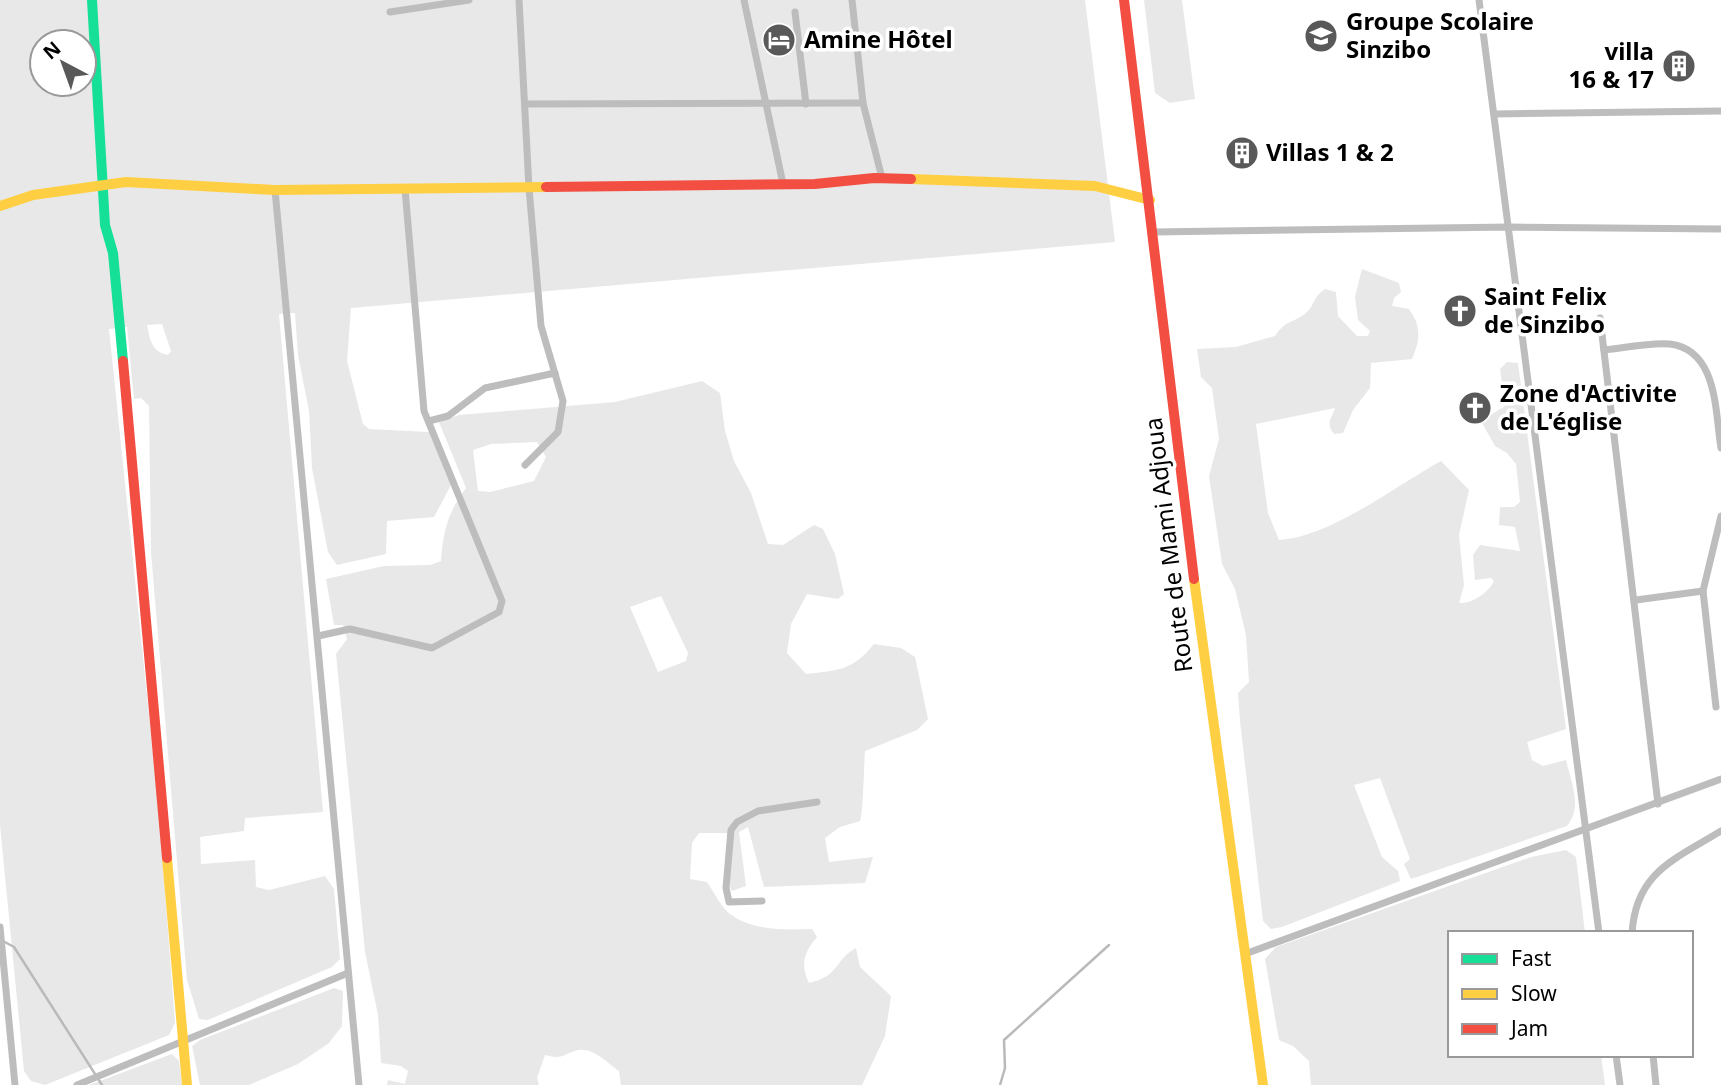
<svg xmlns="http://www.w3.org/2000/svg" width="1721" height="1085" viewBox="0 0 1721 1085" font-family="'Noto Sans',sans-serif">
<style>
.green{fill:#e8e8e8;fill-rule:evenodd}
.lines{fill:none;stroke-linecap:round;stroke-linejoin:round}
.stream{stroke:#bababa;stroke-width:2.5}
.street{stroke:#bdbdbd;stroke-width:7}
.fast{stroke:#16e098;stroke-width:10}
.slow{stroke:#ffcf43;stroke-width:10}
.jam{stroke:#f24e42;stroke-width:10}
.labels{text-anchor:middle;stroke-width:7;stroke-linejoin:round;paint-order:stroke}
.poi-label{font-size:24px;font-weight:bold;fill:#000;stroke:#fff;text-anchor:start}
.street-label{font-size:24px;fill:#000;stroke:#fff}
</style>
<rect width="100%" height="100%" fill="#fff"/>
<g class="green">
<path d="M0 0H1085L1115 242 351 308 347 361 363 424 369 429 429 432 451 485 434 517 387 521 386 554 337 565 328 552 312 468 309 411 298 355 295 313 279 314 323 812 245 818 244 831 200 837 201 864 255 860 256 887 269 890 325 876 334 889 340 959 332 967 208 1020 199 1019 187 980 151 552 149 406 141 398 134 399 127 327 109 329 158 802 175 1023 169 1035 45 1085 31 1081 24 1071 0 825ZM42 42H84V84H42ZM162 324 171 351 168 355C151 352 150 339 147 325Z"/>
<path d="M1144 0H1182L1195 99 1170 103 1155 93Z"/>
<path d="M1362 269 1399 283 1401 292 1394 298 1392 306 1409 309C1422 327 1420 340 1412 359L1371 363 1370 388 1353 410 1343 433 1334 434C1325 423 1332 418 1335 408L1256 424 1268 513 1279 540C1330 537 1396 486 1441 461L1469 490 1459 535 1464 585 1459 603C1472 604 1488 593 1494 581L1491 578 1475 580 1473 555 1480 545 1520 551 1515 527 1499 525 1500 507H1514L1520 502 1516 464 1507 453 1495 446 1481 421 1505 406 1500 369 1507 362 1518 363 1566 729 1527 742 1532 760 1543 766 1566 760C1571 782 1583 807 1567 826L1411 879 1404 864 1410 859 1380 778 1354 785 1382 857 1398 871 1400 881 1282 927 1271 929 1263 921 1240 721 1238 693 1249 682 1246 635 1235 589 1222 564 1209 476 1219 439 1212 388 1201 377 1197 349 1236 347 1275 336C1286 319 1295 323 1307 312 1315 304 1313 297 1325 289L1336 292 1338 316 1357 336H1368L1370 331 1358 320 1355 297Z"/>
<path d="M702 381 720 393 725 431 734 461 751 493 768 544 783 545 814 525 823 529 835 554 844 594 838 599 807 594 791 624 787 653 806 674C839 670 852 671 874 644L901 648 915 657 928 719 917 730 865 751C864 764 863 816 860 821L840 827 825 838 829 862 873 857 865 883 764 887 748 827 739 832 746 886 732 891 729 886 727 833H699L692 843 690 879 707 882C714 892 721 907 730 914 753 931 785 930 812 929L817 937C804 952 800 965 809 983 840 976 835 959 856 948L860 967 891 996 885 1036 862 1085H621L619 1071C608 1063 593 1047 578 1050 562 1054 564 1060 545 1055L537 1078 539 1085H387L388 1080 405 1084 408 1071 401 1066 381 1063 378 1015 365 952 336 654 347 639 343 625H334L326 579 384 566 430 565 441 561C443 531 448 512 466 488L439 422 459 415 615 402ZM537 442 546 457 534 481 490 492 478 491 473 450 491 444ZM661 596 688 653 686 661 658 672 630 607Z"/>
<path d="M1566 850 1576 857 1585 933H1450V1055H1601L1605 1085H1311L1309 1061 1293 1046 1279 1040 1265 959 1276 947 1531 857Z"/>
<path d="M334 988 343 991 342 1026 329 1043 298 1064 249 1085H200L192 1046 200 1040Z"/>
<path d="M172 1054 179 1061 182 1085H89Z"/>
</g>
<g class="lines">
<g class="stream">
<path d="M3 941 14 947 102 1085"/>
<path d="M1000 1085 1005 1068 1004 1040 1109 945"/>
</g>
<g class="street">
<path d="M519 0 529 188 541 326 563 401 558 432 525 465"/>
<path d="M744 0 783 184"/>
<path d="M852 0 863 103 882 178"/>
<path d="M1479 0 1599 933"/>
<path d="M390 12 469 0"/>
<path d="M795 12 806 104"/>
<path d="M526 104 863 103"/>
<path d="M1495 114 1721 111"/>
<path d="M275 190 359 1085"/>
<path d="M1154 232 1510 227 1721 229"/>
<path d="M1600 318 1658 804"/>
<path d="M1604 350C1625 348 1650 342 1670 344 1718 350 1715 412 1721 448"/>
<path d="M429 421 448 416 485 388 555 373"/>
<path d="M1636 600 1703 591"/>
<path d="M318 636 350 629 432 648 499 612 502 601 424 411 405 189"/>
<path d="M1716 707 1703 591 1721 516"/>
<path d="M762 901 729 902 726 888 731 830 737 822 758 811 817 802"/>
<path d="M0 927 15 1085"/>
<path d="M1632 933C1636 872 1674 860 1721 831"/>
<path d="M1245 954 1721 779"/>
<path d="M1616 1055 1620 1085"/>
<path d="M1653 1055 1656 1085"/>
<path d="M77 1085 348 973"/>
</g>
<path class="fast" d="M92 0 105 225 113 253 123 361"/>
<g class="slow">
<path d="M911 179 1095 186 1150 200"/>
<path d="M0 206 33 195 126 182 275 190 546 187"/>
<path d="M1194 579 1263 1085"/>
<path d="M167 858 187 1085"/>
</g>
<g class="jam">
<path d="M1124 0 1194 579"/>
<path d="M546 187 815 184 874 178 911 179"/>
<path d="M123 361 167 858"/>
</g>
</g>
<defs>
<symbol id="school-disc" viewBox="-11 -11 22 22"><circle r="9.5" fill="#595959" stroke="#fff"/><path d="M0-5L7-2L0 1L-7-2ZM-4 1L0 2.5L4 1V4Q0 6-4 4Z" fill="#fff"/></symbol>
<symbol id="hotel-disc" viewBox="-11 -11 22 22"><circle r="9.5" fill="#595959" stroke="#fff"/><path d="M-6-4.5h1.5V1H6V5H4.5V3h-9V5H-6ZM-4 0a1.8 1.8 0 1 1 3.6 0ZM.5 0V-2.5h3Q6-2.5 6 0Z" fill="#fff"/></symbol>
<symbol id="building-disc" viewBox="-11 -11 22 22"><circle r="9.5" fill="#595959" stroke="#fff"/><path d="M-4-6H4V6H1V3H-1V6H-4ZM-2.5-4.3h1.7v1.8h-1.7ZM.8-4.3h1.7v1.8H.8ZM-2.5-1h1.7V.8h-1.7ZM.8-1h1.7V.8H.8Z" fill="#fff"/></symbol>
<symbol id="church-disc" viewBox="-11 -11 22 22"><circle r="9.5" fill="#595959" stroke="#fff"/><path d="M-1.2-6h2.4v3.5h3.3v2.4h-3.3V6h-2.4V-.1h-3.3v-2.4h3.3Z" fill="#fff"/></symbol>
</defs>
<g fill-rule="evenodd">
<use href="#school-disc" x="1302" y="17" width="38" height="38"/>
<use href="#hotel-disc" x="760" y="21" width="38" height="38"/>
<use href="#building-disc" x="1660" y="47" width="38" height="38"/>
<use href="#building-disc" x="1223" y="134" width="38" height="38"/>
<use href="#church-disc" x="1441" y="292" width="38" height="38"/>
<use href="#church-disc" x="1456" y="389" width="38" height="38"/>
</g>
<g class="labels">
<g class="poi-label">
<text x="1346" y="30">Groupe Scolaire<tspan x="1346" dy="28">Sinzibo</tspan></text>
<text x="804" y="48">Amine Hôtel</text>
<text x="1654" y="60" text-anchor="end">villa<tspan x="1654" dy="28">16 &amp; 17</tspan></text>
<text x="1266" y="161">Villas 1 &amp; 2</text>
<text x="1484" y="305">Saint Felix<tspan x="1484" dy="28">de Sinzibo</tspan></text>
<text x="1500" y="402">Zone d'Activite<tspan x="1500" dy="28">de L'église</tspan></text>
</g>
<g class="street-label">
<text transform="translate(1169 545) rotate(-97)" y="8">Route de Mami Adjoua</text>
</g>
</g>
<rect x="1448" y="931" width="245" height="126" fill="#ffffff" stroke="#999999" stroke-width="2"/>
<rect x="1462" y="954" width="35" height="10" fill="#16e098" stroke="#999999" stroke-width="2"/>
<text x="1511" y="966" font-size="21" fill="#000000">Fast</text>
<rect x="1462" y="989" width="35" height="10" fill="#ffcf43" stroke="#999999" stroke-width="2"/>
<text x="1511" y="1001" font-size="21" fill="#000000">Slow</text>
<rect x="1462" y="1024" width="35" height="10" fill="#f24e42" stroke="#999999" stroke-width="2"/>
<text x="1511" y="1036" font-size="21" fill="#000000">Jam</text>
<g transform="translate(63 63) rotate(319)"><circle r="33" fill="#ffffff" stroke="#999999" stroke-width="2"/>
<path d="M0-5L12 26L0 18L-12 26Z" fill="#595959"/>
<text y="-10" font-size="19" font-weight="bold" text-anchor="middle" fill="#000000">N</text>
</g>
</svg>
